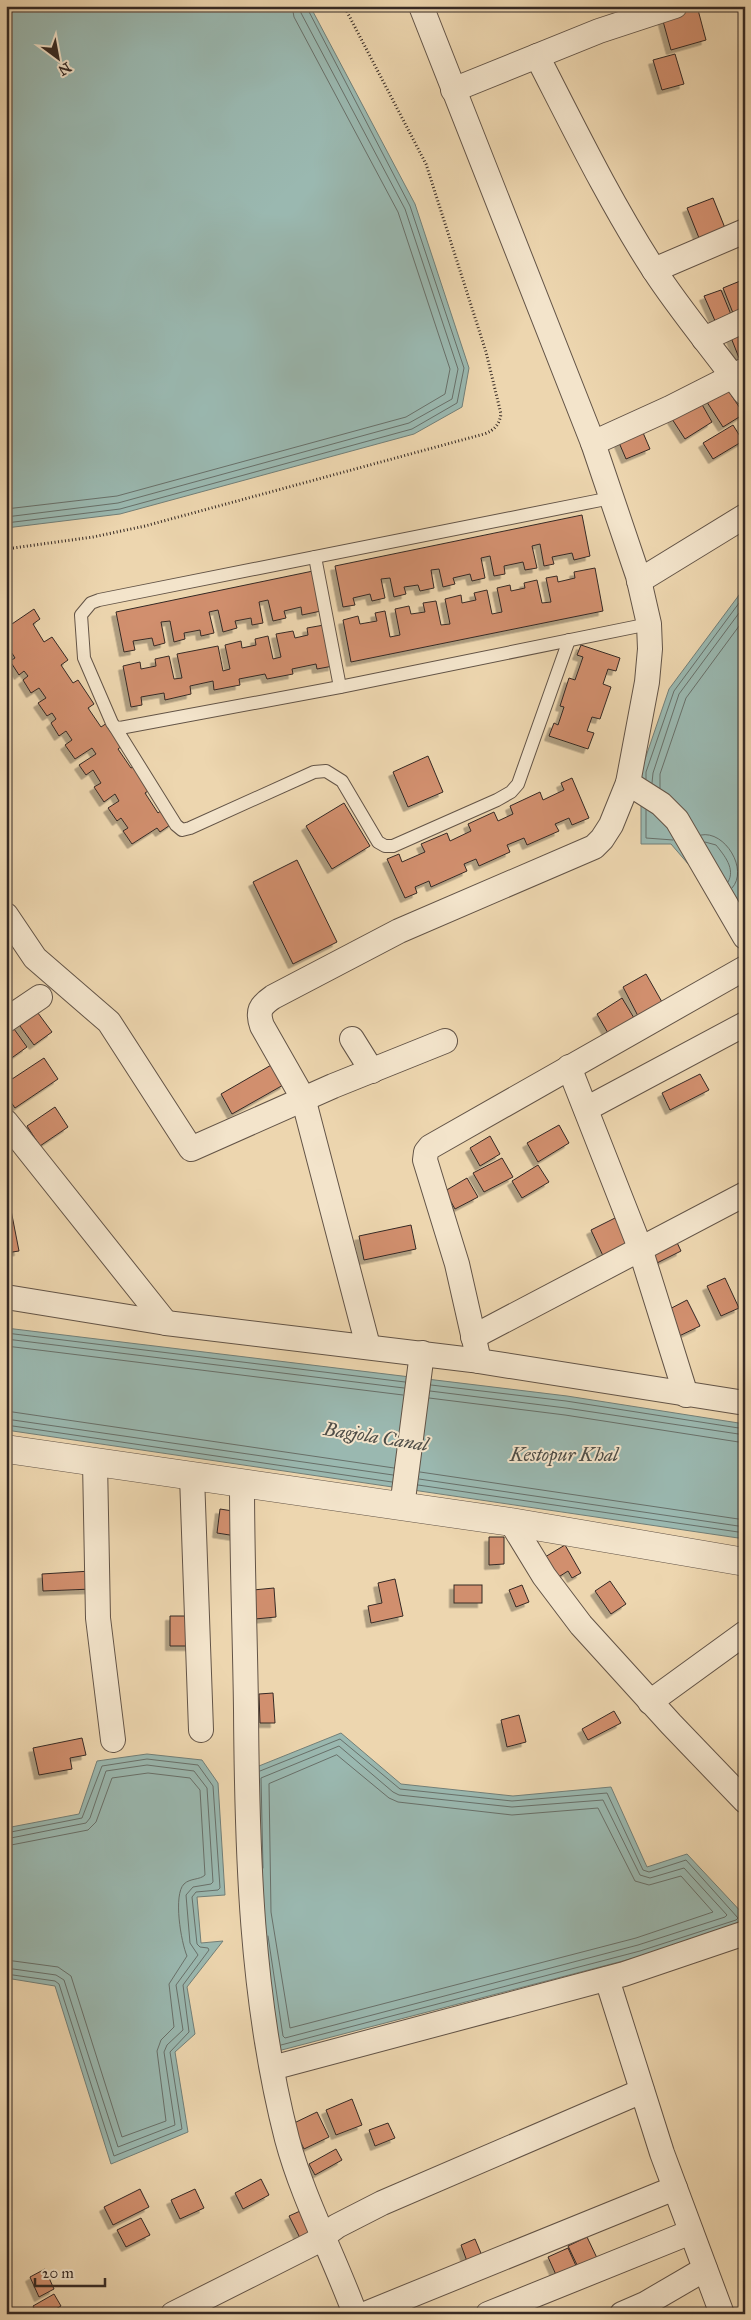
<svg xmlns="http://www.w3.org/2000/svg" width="751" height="2320" viewBox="0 0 751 2320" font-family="'IM FELL Great Primer',serif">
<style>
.water{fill:#9ab8b0;stroke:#727f78}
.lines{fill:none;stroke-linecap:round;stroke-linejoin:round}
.shore{stroke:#68706a;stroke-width:1}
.building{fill:#d18f6e;stroke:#352924;filter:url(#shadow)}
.service-casing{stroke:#635447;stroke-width:14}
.minor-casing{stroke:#635447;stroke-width:26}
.tertiary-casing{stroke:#635447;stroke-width:29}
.path{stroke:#352924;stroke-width:3;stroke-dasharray:1 2.5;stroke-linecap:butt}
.service{stroke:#f3e4cb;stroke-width:12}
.minor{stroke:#f3e4cb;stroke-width:24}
.tertiary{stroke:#f3e4cb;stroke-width:28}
.labels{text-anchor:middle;stroke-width:4;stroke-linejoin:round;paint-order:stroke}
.water-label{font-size:19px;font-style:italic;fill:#4e4d47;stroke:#f3e4cb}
</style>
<defs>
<filter id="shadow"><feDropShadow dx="-4.5" dy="4.5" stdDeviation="0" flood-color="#0004"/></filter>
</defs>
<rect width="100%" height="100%" fill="#edd6af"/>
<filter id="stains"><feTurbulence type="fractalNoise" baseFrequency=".004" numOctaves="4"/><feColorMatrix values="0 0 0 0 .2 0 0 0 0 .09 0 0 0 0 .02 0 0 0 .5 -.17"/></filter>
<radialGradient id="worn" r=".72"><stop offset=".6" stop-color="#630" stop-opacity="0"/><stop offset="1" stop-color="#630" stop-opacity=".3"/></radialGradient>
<g class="water">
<path d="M6 6H310L415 204 469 368 462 407 414 434 120 514 6 528Z"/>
<path d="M745 587V934L708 853 689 865 671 844H641V771L669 689Z"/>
<path d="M6 1328 567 1396 745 1424V1539L6 1430Z"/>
<path d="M341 1733 401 1784 513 1796 611 1787 647 1867 687 1854 745 1916V1923L642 1956 274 2052 249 1770Z"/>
<path d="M147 1754 202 1760 218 1783 225 1895 197 1897 201 1943 223 1941 187 1987 195 2034 175 2052 188 2132 111 2164 55 1986 6 1978V1828L79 1814 97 1761Z"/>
</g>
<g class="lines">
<g class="shore">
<path d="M6 509 117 496 406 417 445 394 450 369 398 212 294 17 292 6"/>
<path d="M6 517 118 503 409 423 452 399 458 369 405 209 301 13 299 6"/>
<path d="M6 523 120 509 412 429 457 403 464 368 410 206 306 6"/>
<path d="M646 779V772L674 691 745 595"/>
<path d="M652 783 653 773 679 694 745 605"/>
<path d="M660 788V774L686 698 745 618"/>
<path d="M646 810V838L673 840"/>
<path d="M701 835C725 830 749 870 732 888"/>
<path d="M705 842 716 845C724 855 736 869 728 882"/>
<path d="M6 1333 405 1382"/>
<path d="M6 1339 404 1388"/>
<path d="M6 1346 403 1395"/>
<path d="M431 1385 566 1401 745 1429"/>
<path d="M430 1391 566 1408 745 1435"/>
<path d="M429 1398 565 1415 745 1443"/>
<path d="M6 1411 394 1468"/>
<path d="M6 1419 393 1475"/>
<path d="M6 1425 392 1482"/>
<path d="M420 1472 745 1520"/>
<path d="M419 1479 745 1527"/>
<path d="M418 1485 745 1533"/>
<path d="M337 1755 389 1798 398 1802 512 1815 598 1808 635 1881 649 1885 681 1876 713 1912 636 1938 290 2028 271 1912 269 1784Z"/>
<path d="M260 1771 340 1739 400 1789 512 1801 607 1793 643 1870 649 1872 686 1860 738 1918 736 1920 640 1951 281 2045"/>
<path d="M6 1833 82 1818 102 1766 147 1759 198 1765 213 1786 220 1888 218 1890 196 1892 192 1897 197 1944 200 1947 208 1948 209 1950 183 1985 189 2032 170 2052 182 2129 114 2156 59 1984 55 1981 6 1974"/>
<path d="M6 1839 86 1823 90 1818 106 1771 147 1765 194 1771 207 1788 213 1882 211 1884 193 1887 186 1895 190 1943 198 1955 176 1985 183 2030 167 2045 164 2052 175 2125 118 2147 64 1980 56 1975 6 1968"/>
<path d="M6 1846 88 1830 96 1822 112 1778 148 1773 190 1778 200 1790 205 1875C200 1880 190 1878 184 1884 173 1895 181 1942 187 1956L169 1984 174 2027 161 2040 157 2051 166 2121 122 2137 71 1976 58 1967 6 1960"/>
<path d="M263 1868 261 1778 339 1746 393 1792 399 1795 512 1807 603 1800 640 1875 650 1878 684 1868 727 1915 725 1917 638 1945 285 2038 283 2036 268 1936"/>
</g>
</g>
<g class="building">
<path d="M691 6H697L706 40 671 50 661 14Z"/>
<path d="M675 54 684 84 662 90 653 60Z"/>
<path d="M713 198 725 228 699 238 687 208Z"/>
<path d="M745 279V314L735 318 723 288Z"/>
<path d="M721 290 732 317 716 323 704 296Z"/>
<path d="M745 323V361L741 363 728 330Z"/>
<path d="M723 383 744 414 723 427 703 396Z"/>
<path d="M700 401 712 422 685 439 672 419Z"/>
<path d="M733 425 743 441 713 459 703 443Z"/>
<path d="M641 428 650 449 626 459 617 438Z"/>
<path d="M582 515 590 556 574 560 572 553 552 557 554 564 544 566 540 544 532 546 537 568 525 570 523 562 504 566 505 574 494 576 490 556 481 558 485 578 472 581 470 574 453 578 455 584 443 587 439 569 431 570 434 588 420 591 418 585 404 587 406 594 394 597 390 578 381 579 385 598 372 601 370 594 353 598 355 605 343 607 335 566Z"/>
<path d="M595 568 603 611 351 662 343 620 358 616 360 624 377 621 375 613 385 611 390 637 400 635 395 609 409 606 411 614 425 612 423 603 436 601 441 625 450 624 445 599 461 595 462 603 476 600 474 593 487 590 492 614 502 612 497 588 510 585 511 591 525 588 524 583 537 580 542 603 551 602 546 578 557 576 558 582 575 578 574 572Z"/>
<path d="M313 571 321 611 302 615 301 607 284 611 286 618 273 621 268 600 259 602 263 623 252 625 251 618 235 621 237 628 223 632 218 610 209 612 214 633 201 636 200 630 184 633 185 639 174 642 170 621 161 622 165 643 154 646 152 638 133 641 135 650 124 652 116 612Z"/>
<path d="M34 609 40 619 33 624 44 642 52 637 68 660 61 665 73 683 78 680 94 704 88 708 101 727 107 723 122 746 118 749 131 768 135 766 151 789 145 793 158 813 164 808 173 823 160 832 157 828 132 844 123 831 128 828 121 818 117 821 108 808 119 801 115 794 104 802 94 787 101 783 93 770 86 775 79 765 96 754 92 748 75 759 65 745 72 740 66 731 59 736 51 723 56 719 52 713 47 716 38 703 46 698 39 688 31 693 23 680 28 676 24 671 19 675 10 661 15 658 8 647 6 648V628Z"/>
<path d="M324 625 333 666 317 669 316 664 292 669 293 674 267 679 265 674 239 679 240 685 214 690 213 681 190 686 191 694 165 700 164 693 141 697 142 705 131 707 123 666 140 662 141 669 156 666 155 659 169 656 174 679 182 678 177 654 218 646 223 671 230 669 225 645 241 641 242 648 256 645 255 639 268 636 273 659 281 657 276 634 293 631 295 638 308 635 307 628Z"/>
<path d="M581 645 620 658 616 671 608 669 603 684 611 687 600 719 592 717 587 731 594 733 588 749 549 736 554 723 558 725 564 707 560 706 569 678 575 680 583 657 577 655Z"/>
<path d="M428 756 443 792 408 807 393 772Z"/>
<path d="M572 778 589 818 572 825 569 818 555 824 559 831 527 845 524 838 507 845 510 852 479 866 476 859 464 864 467 871 431 887 429 881 415 887 417 893 405 898 387 859 399 854 402 862 425 852 421 844 447 833 450 841 471 831 468 824 494 812 498 821 513 814 510 806 540 792 543 800 564 790 561 783Z"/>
<path d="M344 803 370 846 332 869 306 826Z"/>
<path d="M297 860 337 942 293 964 253 882Z"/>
<path d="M646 974 662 1002 638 1016 623 987Z"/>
<path d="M622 998 634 1018 608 1033 597 1014Z"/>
<path d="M35 1009 52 1032 34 1045 17 1022Z"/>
<path d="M9 1022 27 1047 6 1062V1024Z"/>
<path d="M44 1058 58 1079 15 1108 6 1095V1083Z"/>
<path d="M273 1064 285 1084 232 1114 221 1094Z"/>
<path d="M700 1074 709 1090 670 1110 662 1093Z"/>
<path d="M55 1107 68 1127 40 1146 27 1126Z"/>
<path d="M559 1125 569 1143 538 1162 527 1143Z"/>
<path d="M490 1136 500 1154 480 1166 470 1148Z"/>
<path d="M502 1158 513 1177 484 1192 473 1173Z"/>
<path d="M538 1165 549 1182 522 1198 512 1181Z"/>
<path d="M467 1178 478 1197 455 1209 445 1191Z"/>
<path d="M6 1205H10L19 1251 6 1253Z"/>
<path d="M623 1214 636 1243 604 1258 591 1230Z"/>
<path d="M411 1225 416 1249 364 1260 359 1236Z"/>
<path d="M673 1234 681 1251 655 1264 646 1247Z"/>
<path d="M725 1278 739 1308 721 1316 707 1286Z"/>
<path d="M687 1300 700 1326 675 1338 662 1313Z"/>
<path d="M220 1509 239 1512 236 1536 217 1533Z"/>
<path d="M489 1537H504V1564L489 1565Z"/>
<path d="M565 1545 581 1573 572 1578 568 1571 557 1578 545 1557Z"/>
<path d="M91 1571 92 1589 43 1591 42 1574Z"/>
<path d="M395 1579 403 1616 371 1623 368 1606 382 1603 378 1583Z"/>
<path d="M610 1581 626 1604 611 1614 595 1591Z"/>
<rect x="454" y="1585" width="28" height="18"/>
<path d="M522 1585 529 1602 516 1607 509 1590Z"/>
<path d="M274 1588 276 1617 255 1619 253 1590Z"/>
<path d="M170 1616H196L195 1646H170Z"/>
<path d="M273 1693 275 1723H260L259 1694Z"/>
<path d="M614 1711 621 1723 588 1740 582 1729Z"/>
<path d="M519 1715 526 1742 507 1747 501 1720Z"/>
<path d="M82 1738 86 1755 70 1758 72 1769 39 1775 33 1748Z"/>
<path d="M352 2099 362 2125 336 2135 326 2110Z"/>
<path d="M317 2112 329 2137 304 2149 292 2124Z"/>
<path d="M388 2123 395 2138 375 2146 369 2130Z"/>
<path d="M336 2149 342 2160 315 2175 309 2164Z"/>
<path d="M261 2179 269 2195 243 2209 235 2193Z"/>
<path d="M140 2189 149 2207 113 2225 104 2207Z"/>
<path d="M195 2189 204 2208 180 2219 171 2200Z"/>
<path d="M309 2207 320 2228 300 2238 289 2216Z"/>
<path d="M141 2218 150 2235 126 2247 117 2230Z"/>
<path d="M587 2237 597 2258 578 2267 568 2246Z"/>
<path d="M475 2239 483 2258 468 2264 461 2245Z"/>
<path d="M568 2248 577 2268 557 2277 548 2257Z"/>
<path d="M45 2269 54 2289 39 2297 30 2277Z"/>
<path d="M54 2294 61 2306 47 2314H37L33 2306Z"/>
</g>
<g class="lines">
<defs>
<g id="service">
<path d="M611 498 99 600 91 603 81 615 84 658 112 723 115 727 120 728 340 687 649 624"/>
<path d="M315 557 340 687"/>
<path d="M115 727 176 825 182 830 190 828 314 772 326 771 342 781 378 842 385 846H393L497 800 511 792 518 784 569 640"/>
</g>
<g id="minor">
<path d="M537 56C574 128 610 202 654 270 682 313 715 351 745 393"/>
<path d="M453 90 599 31 675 6"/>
<path d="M654 270 745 231"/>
<path d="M704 339 745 320"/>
<path d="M593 443 670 408 745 370"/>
<path d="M639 581 745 516"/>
<path d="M628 783 661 804 677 820 745 937"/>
<path d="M6 915 35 958 109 1022 191 1149 333 1086 445 1041"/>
<path d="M6 1020 40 997"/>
<path d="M352 1039 372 1071"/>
<path d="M569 1067 639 1245 686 1395"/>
<path d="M586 1109 745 1024"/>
<path d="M6 1122 166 1323"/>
<path d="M6 1297 166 1323 472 1360 745 1403"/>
<path d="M473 1337 745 1194"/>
<path d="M368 1346 306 1109 299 1091 262 1026C257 1011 260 1006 273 997L399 931 594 847 602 839 611 825 628 783 647 682 650 649 649 624 638 576 593 443 421 6"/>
<path d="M479 1361 457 1264 425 1160 426 1152 430 1147 745 968"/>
<path d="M95 1462 98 1618 113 1740"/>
<path d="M192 1476 201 1730"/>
<path d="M242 1484C242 1559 245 1634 246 1709 247 1853 251 1999 287 2139 303 2199 334 2256 355 2314"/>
<path d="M402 1507 422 1353"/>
<path d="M511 1522 544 1576 581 1625 671 1724 745 1801"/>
<path d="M650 1702 745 1633"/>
<path d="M607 1979 662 2153 722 2314"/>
<path d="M272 2068 624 1974 745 1933"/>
<path d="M173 2314 314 2243 337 2226 382 2203 642 2091"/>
<path d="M365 2314 675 2188"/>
<path d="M488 2314 691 2232"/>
<path d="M622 2314 645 2304 705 2269"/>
</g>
<path id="tertiary" d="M6 1449 511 1522 745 1562"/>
</defs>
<use href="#service" class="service-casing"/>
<use href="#minor" class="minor-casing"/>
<use href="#tertiary" class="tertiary-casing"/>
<path class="path" d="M6 549 93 537 145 526 484 434C495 430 499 425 501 414L486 352 426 164 344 6"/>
<use href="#service" class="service"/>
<use href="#minor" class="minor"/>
<use href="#tertiary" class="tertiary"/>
</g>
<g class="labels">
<g class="water-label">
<text transform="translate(376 1436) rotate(9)" y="7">Bagjola Canal</text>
<text x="564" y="1461">Kestopur Khal</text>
</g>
</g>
<rect width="751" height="2320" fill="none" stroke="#edd6af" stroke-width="25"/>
<rect x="8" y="8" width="736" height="2305" fill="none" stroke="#352924" stroke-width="2.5"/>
<rect x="12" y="12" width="726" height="2295" fill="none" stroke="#352924"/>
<g transform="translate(58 58) rotate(148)" stroke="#f3e4cb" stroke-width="4" paint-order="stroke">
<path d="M0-4L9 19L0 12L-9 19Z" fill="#352924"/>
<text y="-8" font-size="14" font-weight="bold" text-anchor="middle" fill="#352924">N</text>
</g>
<path d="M35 2278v8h70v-8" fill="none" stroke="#352924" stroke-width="2.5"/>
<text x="42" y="2278" font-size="15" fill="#352924" stroke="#f3e4cb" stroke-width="4" paint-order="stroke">20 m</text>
<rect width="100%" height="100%" filter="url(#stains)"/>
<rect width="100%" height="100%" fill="url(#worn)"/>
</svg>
